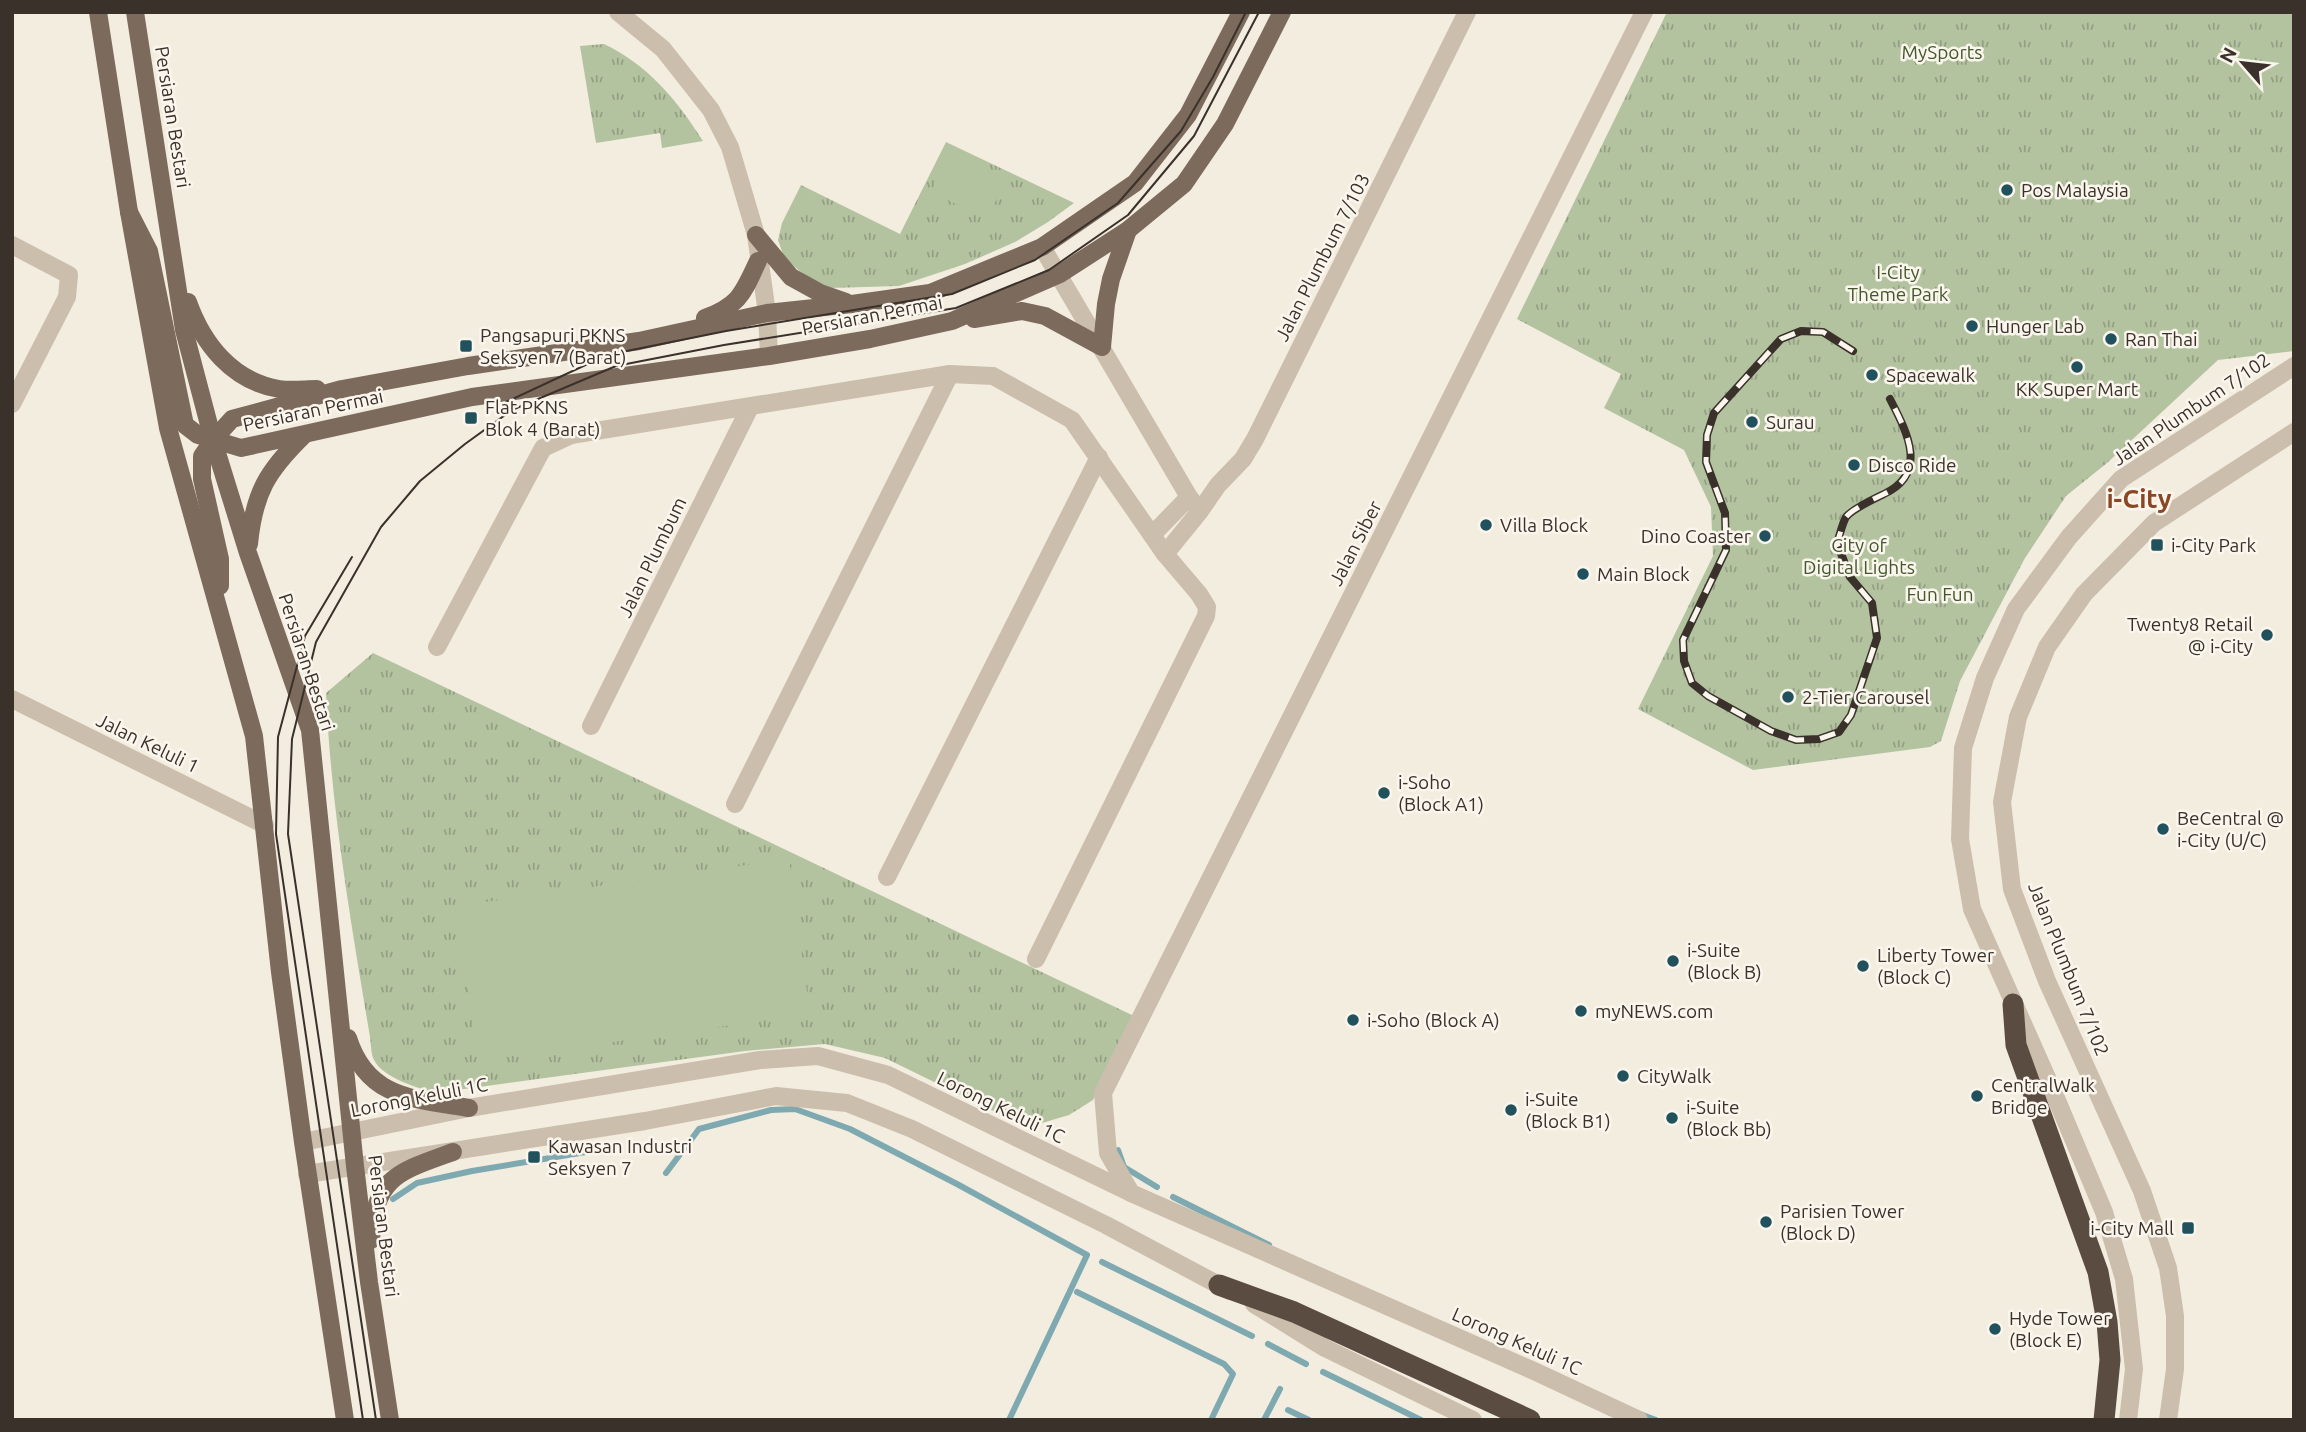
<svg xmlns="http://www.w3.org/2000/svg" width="2306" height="1432" viewBox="0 0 2306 1432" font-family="Ubuntu,sans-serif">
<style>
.grass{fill:url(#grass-tufts)}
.pitch{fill:#b3c3a0}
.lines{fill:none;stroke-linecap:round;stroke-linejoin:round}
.stream{stroke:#7fa9b1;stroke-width:6}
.minor{stroke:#ccbeac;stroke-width:18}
.major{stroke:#7c6a5c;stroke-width:18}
.highway{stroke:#5b4c42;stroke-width:21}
.tram{stroke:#3a312b;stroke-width:2}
.rail-casing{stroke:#3a312b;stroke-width:8}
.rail{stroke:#fbf6ed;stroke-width:5;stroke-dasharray:16;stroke-linecap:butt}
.poi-dot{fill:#20515c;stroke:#fbf6ed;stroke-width:2.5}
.labels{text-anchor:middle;stroke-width:5;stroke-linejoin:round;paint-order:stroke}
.park-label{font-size:19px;fill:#44582e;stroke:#fbf6ed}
.street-label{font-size:19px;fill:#3a312b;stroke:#fbf6ed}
.poi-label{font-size:19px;fill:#3a312b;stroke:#fbf6ed;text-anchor:start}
.district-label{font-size:26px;font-weight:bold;fill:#894724;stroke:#fbf6ed}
</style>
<defs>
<pattern id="grass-tufts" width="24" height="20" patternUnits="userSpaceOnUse" patternTransform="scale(1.75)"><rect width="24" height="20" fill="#b3c3a0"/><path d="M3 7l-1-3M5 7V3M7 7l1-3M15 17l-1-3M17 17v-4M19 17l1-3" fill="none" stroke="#939f83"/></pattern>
</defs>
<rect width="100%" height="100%" fill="#f3ede0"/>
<g class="grass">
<path d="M1667 12H2294V351L2218 360 2107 463 2066 496 2025 558 1960 681 1941 741 1930 747 1753 770 1638 709 1713 556 1711 507 1684 450 1604 408 1621 374 1517 319Z"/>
<path d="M604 44C648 65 677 100 703 141L662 148 660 133 596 143 580 46Z"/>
<path d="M946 142 1074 203 1048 222 1015 242 965 264 899 286 830 288 805 276 784 257 778 240 782 223 801 185 900 234Z"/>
<path d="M373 653 1134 1016 1093 1100 1069 1115 1042 1123 1022 1125 885 1058 825 1044 745 1051 435 1093C418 1088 383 1078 374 1060 371 1054 371 1044 370 1037 351 923 331 809 326 693Z"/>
</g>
<g class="pitch">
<path d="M950 153 1006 180 987 219 931 192Z"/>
<path d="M789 859 810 1014 478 1061 457 906Z"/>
</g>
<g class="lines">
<g class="stream">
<path d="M1118 1150 1124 1167 1157 1187"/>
<path d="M666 1173 699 1129 771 1110 795 1109 850 1129 957 1184 1087 1255 1009 1420"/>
<path d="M1173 1197 1269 1245"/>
<path d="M393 1199 417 1183 472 1171 610 1148"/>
<path d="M1102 1262 1252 1336"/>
<path d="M1077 1292 1224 1364 1233 1374 1211 1420"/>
<path d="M1268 1344 1306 1364"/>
<path d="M1323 1372 1421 1420"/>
<path d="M1288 1410 1309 1420"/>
<path d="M1640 1414 1656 1420"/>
<path d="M1264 1420 1280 1389"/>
</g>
<g class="minor">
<path d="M618 12 663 49 711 110 730 147 756 235 767 313 769 356"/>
<path d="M12 245 69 275 67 297 12 404"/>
<path d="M1042 247 1189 497 1200 511"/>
<path d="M1152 535 1189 497"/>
<path d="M1165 554 1200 511 1218 485 1243 459 1255 439 1467 12"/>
<path d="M437 647 543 448 571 435 950 374 993 376 1072 420 1165 554 1199 594 1207 607 1206 616 1036 959"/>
<path d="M12 699 265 825"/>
<path d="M591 726 750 407"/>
<path d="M735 804 950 374"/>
<path d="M887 877 1099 457"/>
<path d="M303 1142 469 1108 760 1060 818 1056 888 1075 1131 1193 1534 1371 1639 1420"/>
<path d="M307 1174 645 1121 776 1096 847 1103 912 1129 1106 1225 1230 1291"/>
<path d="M1131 1193 1108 1153 1103 1093 1644 12"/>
<path d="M1254 1304 1325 1348 1473 1420"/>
<path d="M2128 1420 2134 1369 2124 1279 2104 1212 2056 1098 1972 909 1960 839 1963 748 1985 678 2016 609 2069 537 2121 479 2294 366"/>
<path d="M2168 1420 2175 1369V1316L2168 1268 2142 1191 2047 981 2012 889 2002 802 2018 717 2047 647 2084 594 2154 523 2294 432"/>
</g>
<g class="major">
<path d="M98 12 129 212 168 428 254 736 280 972 303 1142 345 1420"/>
<path d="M135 12 184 330 213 440 248 553 310 730 355 1166 369 1282 390 1420"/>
<path d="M129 212 149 251 185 425 198 435 241 448 472 397 769 356 870 339 952 321 1060 274 1128 230 1184 184 1225 124 1282 12"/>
<path d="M756 235 791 277 820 293 846 302"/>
<path d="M188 302C203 344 232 381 279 389 291 391 305 389 317 389"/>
<path d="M705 318C740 305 743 293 758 261"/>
<path d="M974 319 1022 311 1045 316 1102 347 1106 304 1111 279 1128 230"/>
<path d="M249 544C254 493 267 471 304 435"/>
<path d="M220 586V559L202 479V456L213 440 232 419 342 389 468 366 639 341 767 313 852 304 930 293 1042 247 1135 183 1188 115 1241 12"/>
<path d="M348 1038C367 1099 415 1099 469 1108"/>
<path d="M371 1240C375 1176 398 1172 453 1152"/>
</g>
<g class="highway">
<path d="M2013 1004 2016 1045 2098 1272 2107 1322 2110 1360 2104 1420"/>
<path d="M1219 1285 1294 1312 1530 1420"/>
</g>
<g class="tram">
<path d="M506 402 607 355 726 331 952 294 1035 260 1118 203 1181 131 1213 77 1246 12"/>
<path d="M352 557 305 636 278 737 276 834 363 1420"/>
<path d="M376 1420 288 834 292 739 316 642 381 527 420 481 465 444 512 410 616 366 724 345 956 308 1049 270 1128 215 1194 136 1259 12"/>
</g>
<defs>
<path id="rail" d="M1853 351 1823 332 1801 331 1781 339 1714 413 1707 435 1706 462 1725 513 1726 550 1683 640 1684 661 1692 683 1708 696 1771 731 1796 740 1819 739 1839 732 1851 715 1877 638 1872 603 1850 577 1837 543C1840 535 1842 524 1846 517 1852 509 1874 499 1884 494 1929 473 1907 432 1890 399"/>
</defs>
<use href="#rail" class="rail-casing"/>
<use href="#rail" class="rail"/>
</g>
<g class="poi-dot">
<circle cx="2007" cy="190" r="7"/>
<circle cx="1972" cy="326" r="7"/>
<circle cx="2111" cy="339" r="7"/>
<rect x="459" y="339" width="14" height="14" rx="3.5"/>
<circle cx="2077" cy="367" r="7"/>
<circle cx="1872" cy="375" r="7"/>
<rect x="464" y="411" width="14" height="14" rx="3.5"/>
<circle cx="1752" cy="422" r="7"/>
<circle cx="1854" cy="465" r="7"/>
<circle cx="1486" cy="525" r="7"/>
<circle cx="1765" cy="536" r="7"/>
<rect x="2150" y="538" width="14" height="14" rx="3.5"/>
<circle cx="1583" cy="574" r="7"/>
<circle cx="2267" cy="635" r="7"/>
<circle cx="1788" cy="697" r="7"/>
<circle cx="1384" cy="793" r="7"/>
<circle cx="2163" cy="829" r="7"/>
<circle cx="1673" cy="961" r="7"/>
<circle cx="1863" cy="966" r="7"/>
<circle cx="1581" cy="1011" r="7"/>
<circle cx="1353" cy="1020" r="7"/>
<circle cx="1623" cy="1076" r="7"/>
<circle cx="1977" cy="1096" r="7"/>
<circle cx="1511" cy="1110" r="7"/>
<circle cx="1672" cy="1118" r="7"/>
<rect x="527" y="1150" width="14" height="14" rx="3.5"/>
<circle cx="1766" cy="1222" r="7"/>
<rect x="2181" y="1221" width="14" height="14" rx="3.5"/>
<circle cx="1995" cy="1329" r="7"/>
</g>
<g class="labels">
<g class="park-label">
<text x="1942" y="59">MySports</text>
<text x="1898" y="279">I-City<tspan x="1898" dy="22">Theme Park</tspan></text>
<text x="1859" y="552">City of<tspan x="1859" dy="22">Digital Lights</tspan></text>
<text x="1940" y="601">Fun Fun</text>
</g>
<g class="street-label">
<text transform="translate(173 117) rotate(81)" y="7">Persiaran Bestari</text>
<text transform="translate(1322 257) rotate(-63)" y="7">Jalan Plumbum 7/103</text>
<text transform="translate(872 315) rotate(-11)" y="7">Persiaran Permai</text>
<text transform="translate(2191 409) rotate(-34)" y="7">Jalan Plumbum 7/102</text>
<text transform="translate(313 410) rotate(-12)" y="7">Persiaran Permai</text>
<text transform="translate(1355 543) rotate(-63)" y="7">Jalan Siber</text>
<text transform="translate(652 557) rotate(-64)" y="7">Jalan Plumbum</text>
<text transform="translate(307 662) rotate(72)" y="7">Persiaran Bestari</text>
<text transform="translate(148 743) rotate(26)" y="7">Jalan Keluli 1</text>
<text transform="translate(2069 969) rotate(68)" y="7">Jalan Plumbum 7/102</text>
<text transform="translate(419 1097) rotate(-11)" y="7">Lorong Keluli 1C</text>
<text transform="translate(1001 1107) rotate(26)" y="7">Lorong Keluli 1C</text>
<text transform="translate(384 1226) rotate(83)" y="7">Persiaran Bestari</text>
<text transform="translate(1517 1341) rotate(24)" y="7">Lorong Keluli 1C</text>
</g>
<g class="poi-label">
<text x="2021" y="197">Pos Malaysia</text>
<text x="1986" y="333">Hunger Lab</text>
<text x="480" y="342">Pangsapuri PKNS<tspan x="480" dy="22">Seksyen 7 (Barat)</tspan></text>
<text x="2125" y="346">Ran Thai</text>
<text x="1886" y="382">Spacewalk</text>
<text x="2077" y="396" text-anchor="middle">KK Super Mart</text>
<text x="485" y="414">Flat PKNS<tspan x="485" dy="22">Blok 4 (Barat)</tspan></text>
<text x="1766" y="429">Surau</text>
<text x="1868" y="472">Disco Ride</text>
<text x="1500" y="532">Villa Block</text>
<text x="1751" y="543" text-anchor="end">Dino Coaster</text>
<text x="2171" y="552">i-City Park</text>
<text x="1597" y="581">Main Block</text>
<text x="2253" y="631" text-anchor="end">Twenty8 Retail<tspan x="2253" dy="22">@ i-City</tspan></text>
<text x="1802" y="704">2-Tier Carousel</text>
<text x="1398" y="789">i-Soho<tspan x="1398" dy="22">(Block A1)</tspan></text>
<text x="2177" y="825">BeCentral @<tspan x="2177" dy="22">i-City (U/C)</tspan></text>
<text x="1687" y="957">i-Suite<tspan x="1687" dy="22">(Block B)</tspan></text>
<text x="1877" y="962">Liberty Tower<tspan x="1877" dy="22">(Block C)</tspan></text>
<text x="1595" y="1018">myNEWS.com</text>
<text x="1367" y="1027">i-Soho (Block A)</text>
<text x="1637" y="1083">CityWalk</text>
<text x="1991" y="1092">CentralWalk<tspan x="1991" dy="22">Bridge</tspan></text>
<text x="1525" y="1106">i-Suite<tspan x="1525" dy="22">(Block B1)</tspan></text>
<text x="1686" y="1114">i-Suite<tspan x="1686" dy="22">(Block Bb)</tspan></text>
<text x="548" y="1153">Kawasan Industri<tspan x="548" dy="22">Seksyen 7</tspan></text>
<text x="1780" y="1218">Parisien Tower<tspan x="1780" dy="22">(Block D)</tspan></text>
<text x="2174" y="1235" text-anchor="end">i-City Mall</text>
<text x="2009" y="1325">Hyde Tower<tspan x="2009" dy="22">(Block E)</tspan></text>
</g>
<g class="district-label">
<text x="2139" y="508">i-City</text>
</g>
</g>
<rect width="2306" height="1432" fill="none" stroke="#3a312b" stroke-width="28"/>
<g transform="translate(2243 63) rotate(298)" stroke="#fbf6ed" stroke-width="5" paint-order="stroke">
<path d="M0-5L12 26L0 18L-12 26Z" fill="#3a312b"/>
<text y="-10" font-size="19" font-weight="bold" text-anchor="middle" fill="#3a312b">N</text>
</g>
</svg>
